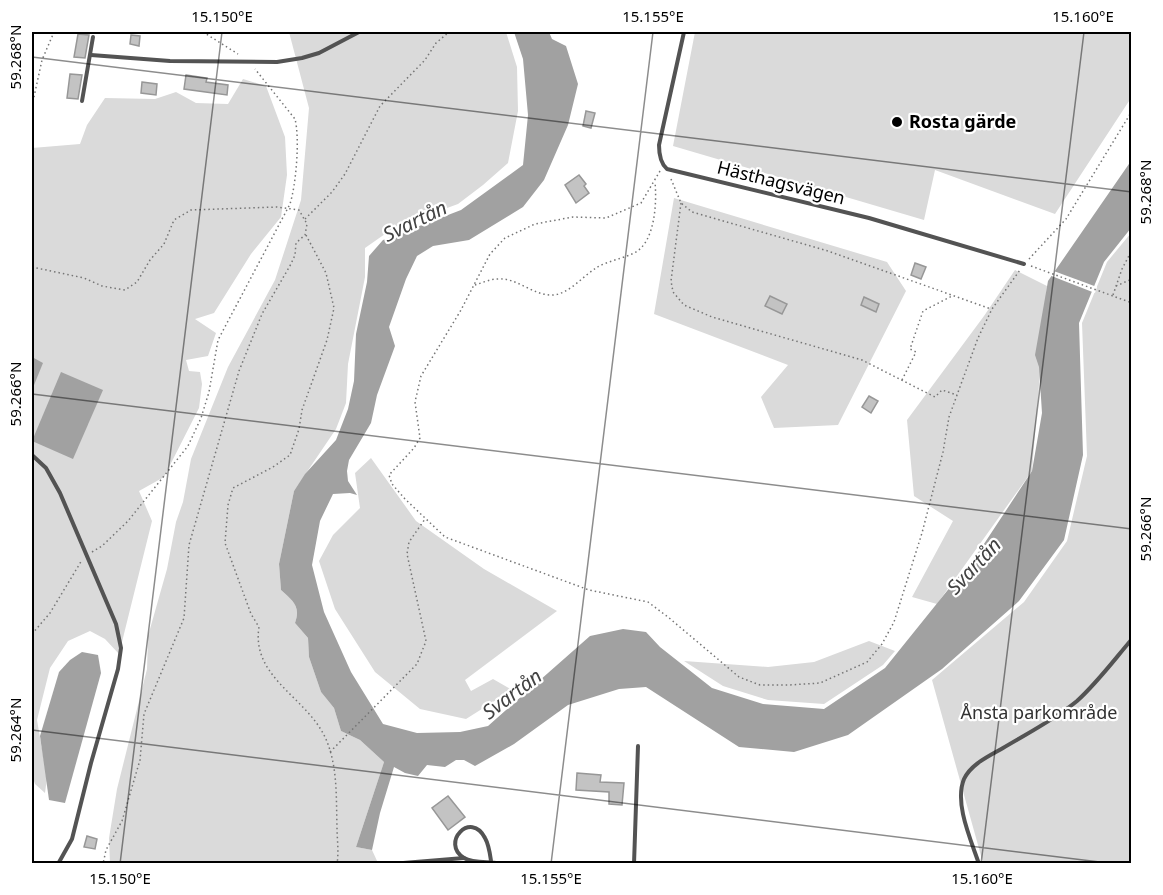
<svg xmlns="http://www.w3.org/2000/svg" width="1163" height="895" viewBox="0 0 1163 895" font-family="'Noto Sans',sans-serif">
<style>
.green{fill:#dadada}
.water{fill:#a1a1a1}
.pier{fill:#fff}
.building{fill:#c3c3c3;stroke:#979797;stroke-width:1.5}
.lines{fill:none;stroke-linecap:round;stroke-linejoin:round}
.path{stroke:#757575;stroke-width:1.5;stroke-dasharray:1.5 3;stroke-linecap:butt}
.service{stroke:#535353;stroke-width:4}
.ticks{fill:none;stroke:#000;stroke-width:1.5;stroke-opacity:0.45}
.poi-dot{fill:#000;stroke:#fff;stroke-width:2}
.labels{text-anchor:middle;stroke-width:4.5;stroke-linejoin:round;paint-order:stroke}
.poi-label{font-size:18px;font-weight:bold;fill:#000;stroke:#fff;text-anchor:start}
.street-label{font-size:18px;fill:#000;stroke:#fff}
.park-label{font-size:18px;fill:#313131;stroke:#fff}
.water-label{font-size:20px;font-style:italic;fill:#424242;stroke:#fff}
.neatline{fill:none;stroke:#000;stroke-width:2}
.ticks-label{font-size:15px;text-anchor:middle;fill:#000}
</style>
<rect width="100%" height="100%" fill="#fff"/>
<g class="green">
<path d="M289 32H506L517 67 518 111 508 163 483 185 458 204 395 227 365 248V277L348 364 346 403 336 429 294 491 279 564 281 590C293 601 301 606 295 623L308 638 309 657 321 692 334 708 341 731 360 740 384 762 356 847 372 850 378 863 110 864 109 838 117 789 147 669 148 636 167 569 176 522 183 502 191 459 228 367 275 280 301 200 309 108Z"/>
<path d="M695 32H1131V98L1055 214 935 170 924 220 673 146Z"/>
<path d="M243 79 266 86 285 137 287 175 281 217 251 254 214 313 195 319 216 333 208 356 186 360 189 371 200 372 202 384 199 408 164 477 139 491 152 521 119 654 105 639 90 631 68 641 50 668 37 720 47 778 45 793 35 784 32 775V148L80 144 87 125 105 98 155 99 176 92 196 103 228 104Z"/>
<path d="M674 198 887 262 906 291 838 425 774 428 761 397 788 365 654 314Z"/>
<path d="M1131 233V863H983L932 680 1024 602 1067 541 1087 456 1082 323 1107 262Z"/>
<path d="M1015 270 1047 286 1032 471 937 604 912 597 953 521 914 496 907 420 984 316Z"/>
<path d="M371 458 416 521 484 569 557 611 465 680 471 691 493 679 512 690 466 719 420 709 375 672 335 609 319 561 333 535 360 508 355 473Z"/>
<path d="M869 641 895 651 883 665 824 704 768 700 723 686 684 661 768 667 814 662Z"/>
</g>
<g class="water">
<path d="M514 32H549L552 39 566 46 578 84 568 125 544 180 523 207 469 240 433 246 417 256 406 279 389 327 395 346 377 395 371 423 349 460 347 471 348 481 357 495 350 493 333 494 320 521 312 565 324 612 351 672 383 724 417 733 460 732 488 726 590 636 623 629 646 632 660 647 712 688 763 704 824 709 885 668 980 550 1032 471 1042 413 1039 367 1035 355 1048 281 1131 161V228L1104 262 1079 323 1083 455 1064 540 1019 601 942 669 848 735 794 752 739 747 646 687 619 689 568 705 514 744 475 766 464 760H456L445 767 427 765 418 776 405 773 394 767 380 813 372 850 356 847 384 762 360 740 341 731 334 708 321 692 309 657 308 638 295 623C301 606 293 601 281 590L279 564 294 491 305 474 336 440 348 409 354 381 356 334 367 282 369 256 383 240 461 210 523 165 528 115 523 59Z"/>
<path d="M32 357 43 363 32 390Z"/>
<path d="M61 372 103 390 73 459 32 441Z"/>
<path d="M82 652 98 655 101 673 65 803 49 800 40 736 59 672 70 660Z"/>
</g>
<path class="pier" d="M1051 270 1097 287 1095 293 1049 275Z"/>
<g class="building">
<path d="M78 34 89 35 85 58 74 57Z"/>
<path d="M131 35 140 36 139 46 130 44Z"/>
<path d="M70 74 82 75 78 99 67 98Z"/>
<path d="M186 75 207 78 206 82 228 85 227 95 184 89Z"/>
<path d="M142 82 157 84 156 95 141 93Z"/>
<path d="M586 111 595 113 591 128 583 126Z"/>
<path d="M579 175 586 184 584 186 589 193 576 203 565 185Z"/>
<path d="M915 263 926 267 921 279 911 275Z"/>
<path d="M770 296 787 304 782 314 765 306Z"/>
<path d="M864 297 879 304 876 312 861 305Z"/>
<path d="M869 396 878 401 871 413 862 407Z"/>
<path d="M577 773 601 775 600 782 624 783 622 805 609 804V792L576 790Z"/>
<path d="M448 796 465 817 448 830 432 808Z"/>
<path d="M87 836 97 839 95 849 84 847Z"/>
</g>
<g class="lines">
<g class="path">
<path d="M203 32 238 54"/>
<path d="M32 106 42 60 54 32"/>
<path d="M660 171 641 203 606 218 573 217 535 224 505 238 490 254 461 310 421 376 415 402 420 438 414 448 389 475 392 484 405 499 445 537 589 590 648 602 668 617 739 677 760 685H789L820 683 867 662 882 644 894 622 922 533 943 452 949 417 957 395 978 338 992 309 1020 270"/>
<path d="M671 179 681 203 692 212 828 251 991 309"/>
<path d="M681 203 671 281 673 292 684 305 712 317 862 360 935 397 942 390 957 395"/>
<path d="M305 219 332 192 345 174 380 106 425 60 436 43 449 32"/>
<path d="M306 235 326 273 334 308 327 340 302 410 299 429 290 455 273 467 233 488 228 505 225 543 251 614 259 627C251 677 306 697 325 737 338 765 336 797 337 827 337 839 339 851 337 864"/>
<path d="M1029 259 1066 219 1132 111"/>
<path d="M1031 266 1132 303"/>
<path d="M32 267 84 278 102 286 125 290 137 282 150 260 164 244 174 220 191 210 277 207 299 210 307 224 305 235 296 243 295 255 291 264 262 314 239 371 189 545 184 618 144 714 140 760 122 821 106 850 103 864"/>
<path d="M475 285C482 283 490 279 497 279 517 277 533 296 553 295 569 294 583 276 596 268 607 261 622 259 634 253 655 243 657 203 655 182"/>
<path d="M1116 286 1132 279"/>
<path d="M1113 295 1122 269 1132 250"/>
<path d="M902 380 916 352 910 349 923 311 952 296"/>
<path d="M92 552 102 546 128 521 188 446 201 418 209 392 218 340 290 204C296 185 300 139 295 119L255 69"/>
<path d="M32 634 50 613 82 560"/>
<path d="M330 752 417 664 426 641 407 554 409 542 425 519"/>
</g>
<g class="service">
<path d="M684 32 659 145C659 154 660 163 667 169L869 218 1024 264"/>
<path d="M91 55 170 61 277 62 302 58 319 53 359 32"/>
<path d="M82 101 93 37"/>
<path d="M32 455 46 468 60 493 116 624 121 648 118 669 91 763 72 839 58 864"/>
<path d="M491 861C490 854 489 845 485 838 471 810 440 843 464 858 474 864 491 861 502 864"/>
<path d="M391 864 464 858"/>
<path d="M634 864 638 746"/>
<path d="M979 864C971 840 954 803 964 779 971 764 989 756 1003 748 1028 733 1054 720 1077 701 1097 683 1114 660 1132 639"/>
</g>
</g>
<path class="ticks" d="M32 57 1132 192M32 394 1132 529M32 730 1116 864M120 864 222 32M551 864 653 32M981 864 1084 32"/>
<circle class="poi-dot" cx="897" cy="122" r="6"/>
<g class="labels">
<g class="poi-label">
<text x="909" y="128">Rosta gärde</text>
</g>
<g class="street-label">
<text transform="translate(781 183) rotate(14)" y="6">Hästhagsvägen</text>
</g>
<g class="park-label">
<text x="1039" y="719">Ånsta parkområde</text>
</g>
<g class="water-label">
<text transform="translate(415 221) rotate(-26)" y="7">Svartån</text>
<text transform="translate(974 566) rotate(-47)" y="7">Svartån</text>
<text transform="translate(512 694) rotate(-37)" y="7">Svartån</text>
</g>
</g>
<rect width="1163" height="895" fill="none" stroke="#ffffff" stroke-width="66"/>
<rect x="33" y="33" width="1097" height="829" class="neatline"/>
<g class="ticks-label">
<text x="222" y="22">15.150°E</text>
<text x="653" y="22">15.155°E</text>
<text x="1083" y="22">15.160°E</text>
<text transform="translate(16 57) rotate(-90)" y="5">59.268°N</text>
<text transform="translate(1146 192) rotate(-90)" y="5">59.268°N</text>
<text transform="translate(16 394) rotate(-90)" y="5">59.266°N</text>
<text transform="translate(1146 529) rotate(-90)" y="5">59.266°N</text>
<text transform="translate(16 730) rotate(-90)" y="5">59.264°N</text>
<text x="120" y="884">15.150°E</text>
<text x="551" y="884">15.155°E</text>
<text x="982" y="884">15.160°E</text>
</g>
</svg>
